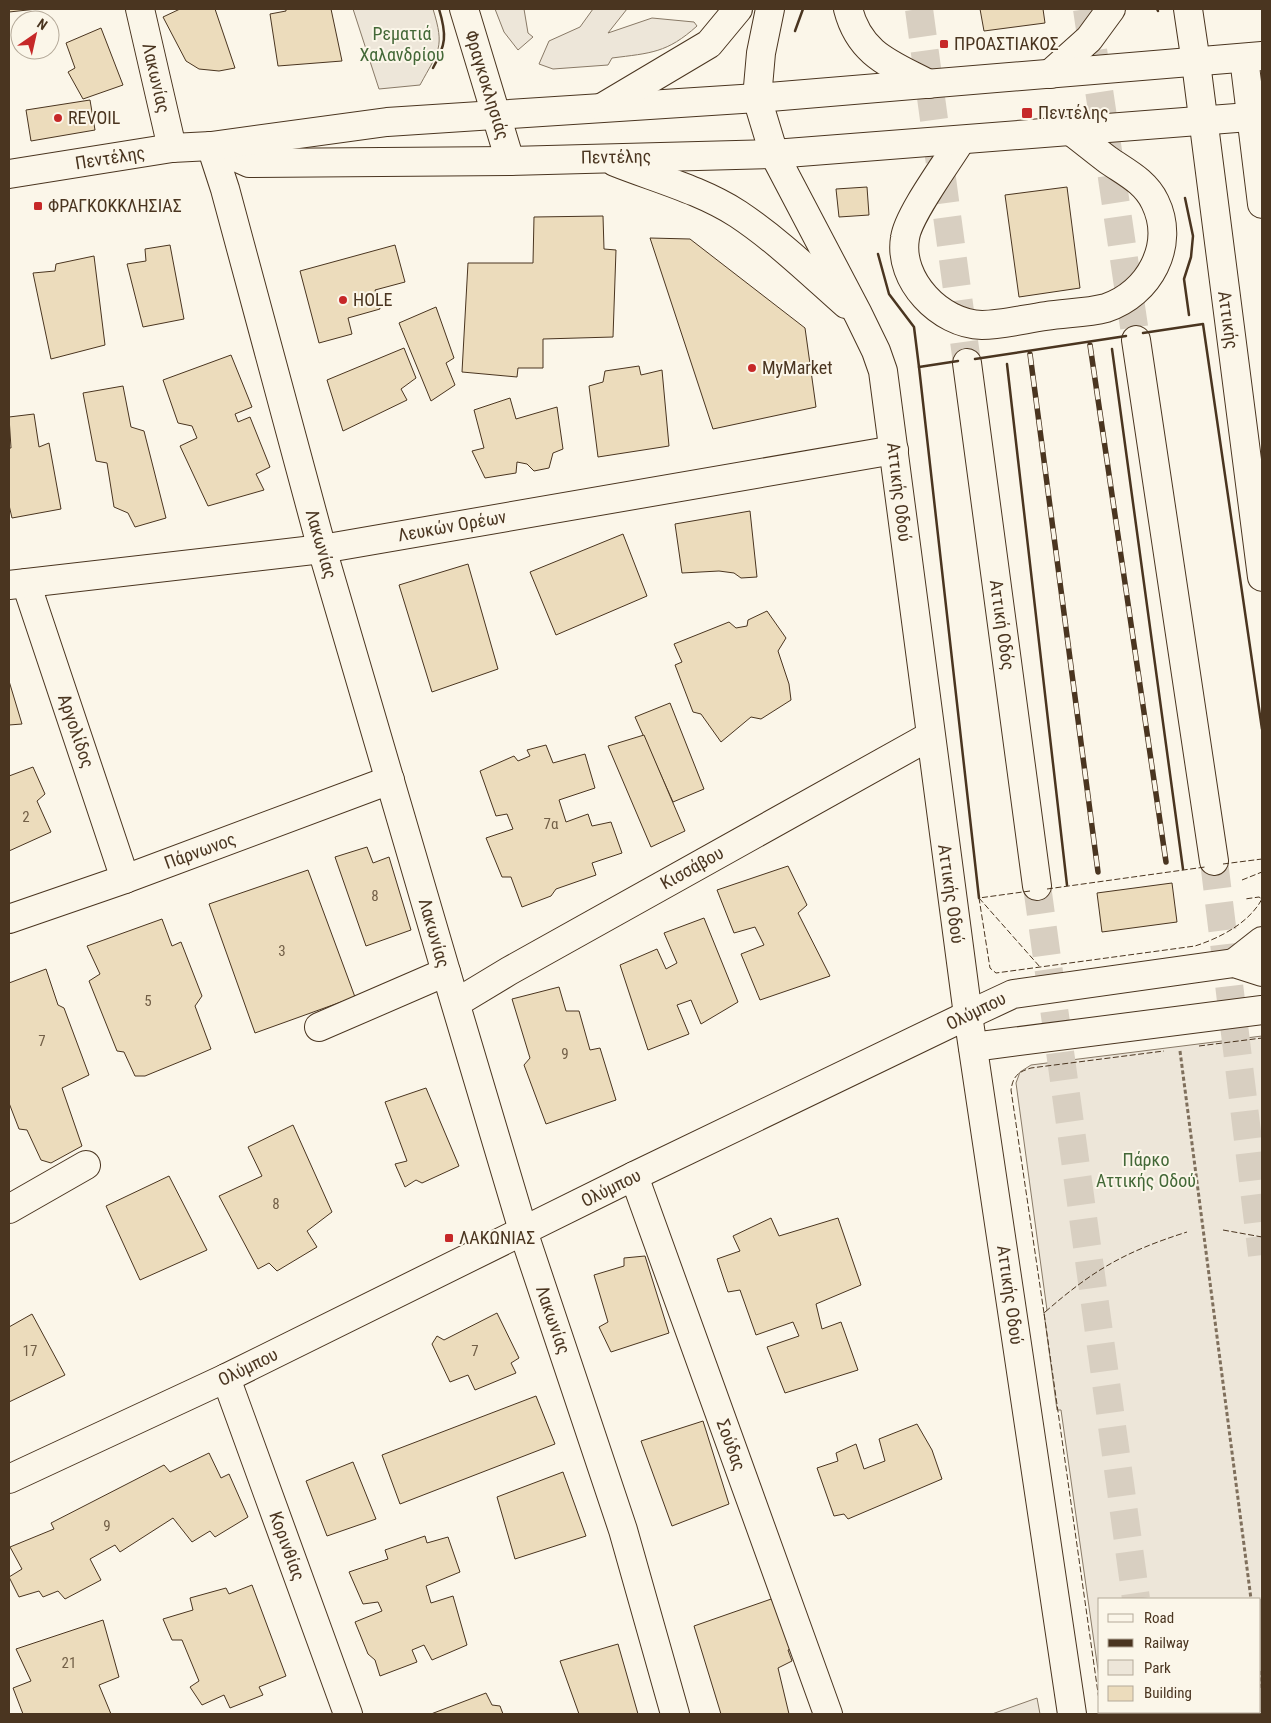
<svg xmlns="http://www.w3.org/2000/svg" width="1271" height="1723" viewBox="0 0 1271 1723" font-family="'Roboto Condensed',sans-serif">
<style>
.green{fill:#ede6d9;stroke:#887966}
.building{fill:#ecdcbc;stroke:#4a3520}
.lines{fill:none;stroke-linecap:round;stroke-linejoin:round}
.highway-tunnel{stroke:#d8cfc1;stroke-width:28;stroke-dasharray:28 14;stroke-linecap:butt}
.minor-casing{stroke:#4a3520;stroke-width:30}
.major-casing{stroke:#4a3520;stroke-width:30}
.highway-casing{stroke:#4a3520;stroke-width:30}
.path{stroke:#7f6f5c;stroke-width:3;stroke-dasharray:4 2.5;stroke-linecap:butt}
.minor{stroke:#fbf6e9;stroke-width:28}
.major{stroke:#fbf6e9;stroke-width:28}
.highway{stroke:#fbf6e9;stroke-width:28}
.rail-casing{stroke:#4a3520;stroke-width:5.5}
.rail{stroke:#fbf6e9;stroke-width:4;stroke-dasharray:11;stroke-linecap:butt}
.fence{stroke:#4a3520;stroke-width:1;stroke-dasharray:6 2.5;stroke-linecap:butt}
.wall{stroke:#4a3520;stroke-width:2.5}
.poi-dot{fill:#c62828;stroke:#fbf6e9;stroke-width:2}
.labels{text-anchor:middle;stroke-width:4;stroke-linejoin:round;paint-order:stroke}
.number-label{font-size:15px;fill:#725f47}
.park-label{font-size:18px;fill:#436837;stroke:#fbf6e9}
.poi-label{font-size:18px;fill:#4a3520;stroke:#fbf6e9;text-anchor:start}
.street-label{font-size:18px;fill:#4a3520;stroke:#fbf6e9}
</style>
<rect width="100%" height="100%" fill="#fbf6e9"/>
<g class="green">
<path d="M353 9H433C445 48 439 50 420 85L379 89Z"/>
<path d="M495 9H524L528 33 533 37 518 50 504 32Z"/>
<path d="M593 9H627L608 33 652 18 694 22 697 26C667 53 651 53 612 58L608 65 553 69 539 64 549 41 580 27Z"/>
<path d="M1262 1036V1714H1104V1712H1260V1599H1100V1684L1061 1410H1057L1044 1313 1047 1310 1016 1083 1020 1072 1031 1065Z"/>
<path d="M1037 1698 1040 1714H992Z"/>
</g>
<g class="building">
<path d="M9 9H37L9 12Z"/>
<path d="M180 9H215L235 68 219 71 199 69 186 61 163 17Z"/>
<path d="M286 9H331L342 61 278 66 270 14 286 11Z"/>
<path d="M980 9H1043L1045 23 984 31Z"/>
<path d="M101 28 123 85 83 99 68 72 75 68 66 43Z"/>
<path d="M90 100 95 130 31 141 26 110Z"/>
<path d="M867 187 869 215 839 217 836 189Z"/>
<path d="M1067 187 1080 288 1019 297 1005 195Z"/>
<path d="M603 216 604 249 616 250 613 337 543 339V368H518L517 377 462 372 468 263H533L534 217Z"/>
<path d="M650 238 690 239 805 328 816 407 713 429Z"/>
<path d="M170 245 184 319 143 327 127 264 146 261 145 249Z"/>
<path d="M395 245 405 282 375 290 380 309 348 318 352 334 319 343 300 271Z"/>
<path d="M94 256 105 345 51 359 33 273 55 271 56 264Z"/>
<path d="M436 307 454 358 446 363 455 385 431 401 399 323Z"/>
<path d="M404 348 416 378 401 389 407 400 343 431 327 380Z"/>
<path d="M231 355 252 407 235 414 238 422 250 417 270 467 256 474 264 490 208 506 180 446 197 438 192 426 178 423 163 380Z"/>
<path d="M639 366 641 375 662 370 669 446 598 457 589 386 603 382 605 371Z"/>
<path d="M123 386 131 427 144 431 166 518 135 527 128 513 114 507 107 463 96 461 83 393Z"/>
<path d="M510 398 516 419 557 407 563 449 553 453 549 468 534 471 527 464 517 462 516 473 485 478 472 451 484 448 474 410Z"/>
<path d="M34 414 39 447 49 443 61 509 12 518 9 505V448H11L9 417Z"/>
<path d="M750 511 757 577 741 578 734 573 719 571 682 573 675 524Z"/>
<path d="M623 534 647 596 556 635 530 572Z"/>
<path d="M468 564 498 669 432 692 399 585Z"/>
<path d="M767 611 786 638 778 651 789 684 791 700 761 719 751 717 721 742 701 714 693 712 675 665 682 662 674 644 729 622 736 628 747 626 748 620Z"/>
<path d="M9 681 22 724 9 725Z"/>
<path d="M670 703 704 789 673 802 635 717Z"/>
<path d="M644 735 685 831 651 847 608 746Z"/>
<path d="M546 745 553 763 585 754 595 788 559 800 566 822 588 814 592 826 611 822 622 853 592 863 596 875 556 889 551 896 522 907 511 877H502L486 838 513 829 507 814 496 816 480 771 514 756 518 761 530 756 527 750Z"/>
<path d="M33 767 45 794 37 801 51 832 9 851V776Z"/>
<path d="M367 847 373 863 389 857 411 930 366 946 335 857Z"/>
<path d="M788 866 807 905 798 913 830 976 760 1000 741 954 764 945 755 927 734 933 717 890Z"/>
<path d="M308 870 355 997 255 1033 209 904Z"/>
<path d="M1172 883 1177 922 1102 932 1097 893Z"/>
<path d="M704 918 738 1002 701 1024 691 1000 677 1005 689 1034 648 1050 620 965 657 949 666 969 677 963 664 933Z"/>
<path d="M162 919 172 946 181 942 202 996 195 1006 211 1049 145 1076H135L124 1052 117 1051 89 981 100 974 87 946Z"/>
<path d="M46 969 58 1005 64 1008 89 1075 62 1088 82 1146 51 1163 41 1160 27 1130 19 1129 9 1103V983Z"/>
<path d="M559 987 566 1011H579L590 1050 600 1048 616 1100 546 1124 524 1065 530 1058 512 999Z"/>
<path d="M426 1088 459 1166 422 1183 416 1180 405 1187 395 1164 407 1161 385 1102Z"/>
<path d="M293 1125 332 1212 307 1231 317 1247 277 1271 269 1263 258 1269 219 1196 262 1176 248 1147Z"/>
<path d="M169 1176 207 1250 140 1280 106 1206Z"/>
<path d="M771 1218 779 1236 838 1218 861 1285 816 1304 822 1329 841 1322 858 1370 785 1393 767 1347 799 1336 793 1322 756 1335 740 1290 728 1292 717 1259 740 1251 733 1236Z"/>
<path d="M645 1256 669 1333 611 1352 599 1327 608 1322 594 1275 624 1266V1258Z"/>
<path d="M497 1313 519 1358 511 1363 516 1373 475 1390 468 1375 450 1382 432 1344 437 1336 444 1340Z"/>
<path d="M32 1314 65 1375 9 1402V1327Z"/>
<path d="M536 1396 555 1444 400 1504 382 1455Z"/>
<path d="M703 1421 729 1504 672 1526 641 1441Z"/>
<path d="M917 1424 932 1450 942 1479 848 1519 844 1514 834 1516 817 1468 838 1461 836 1453 856 1444 864 1469 885 1461 879 1439Z"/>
<path d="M209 1453 221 1478 229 1474 248 1517 215 1537 210 1531 192 1542 173 1518 120 1552 115 1545 90 1559 101 1580 65 1599 58 1591 43 1597 39 1591 19 1597 9 1577 22 1569 10 1547 54 1529 51 1523 164 1465 170 1472Z"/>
<path d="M353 1462 376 1519 327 1536 306 1481Z"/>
<path d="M563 1472 586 1536 515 1559 497 1497Z"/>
<path d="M425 1536 427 1543 448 1537 460 1572 426 1586 431 1603 453 1596 467 1645 432 1660 424 1645 412 1650 417 1662 380 1676 375 1660 368 1654 355 1622 382 1611 378 1602 363 1604 349 1572 388 1559 385 1550Z"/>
<path d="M252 1585 286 1676 259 1687 263 1695 230 1708 224 1695 202 1705 190 1687 199 1681 182 1640H172L163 1619 193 1610 190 1598 226 1588 229 1594Z"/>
<path d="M777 1597 795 1646 788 1650 792 1661 778 1668 789 1714H721L694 1626Z"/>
<path d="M103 1620 119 1677 99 1685 111 1714H23L13 1688 31 1681 16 1649Z"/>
<path d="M618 1644 638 1714H579L560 1661Z"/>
<path d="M486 1693 492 1705 500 1706 503 1714H431Z"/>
</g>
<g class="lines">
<g class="highway-tunnel">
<path d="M919 9 967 363"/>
<path d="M1087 9 1136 340"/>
<path d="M1214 861 1262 1255"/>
<path d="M1037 886 1136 1599"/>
<path d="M1151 1712V1714"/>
</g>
<defs>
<g id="minor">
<path d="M140 9 172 148"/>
<path d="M464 9 510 161"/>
<path d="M848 9C860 55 891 64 929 84"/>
<path d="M1050 74 1089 39 1111 9"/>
<path d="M961 140C947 163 908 215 905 238 898 280 940 324 982 325 1002 325 1025 319 1046 316 1065 313 1087 313 1106 308 1149 294 1176 245 1155 202 1145 181 1125 172 1108 160 1096 151 1084 141 1072 132"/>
<path d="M211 146 225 189 322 549 446 972 525 1237 623 1530 675 1714"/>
<path d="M26 583 125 879"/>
<path d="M9 585 322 549 894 450"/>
<path d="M9 919 125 879 390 780"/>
<path d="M456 1003 509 971 930 736"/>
<path d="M319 1027 446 972"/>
<path d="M634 1176 828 1714"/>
<path d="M9 1209 86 1165"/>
<path d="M226 1378 348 1714"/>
<path d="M9 1479 226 1378 634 1176 968 1015"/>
</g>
<g id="major">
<path d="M1244 58 1262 204"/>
<path d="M1196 63 1262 577"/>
<path d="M757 98 774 154 858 314 876 351 883 371 968 1015 1072 1714"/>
<path d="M211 146 249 163 510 161 774 154 1262 116"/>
<path d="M615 162C655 178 701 190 738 214 777 240 811 273 846 304"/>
<path d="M9 174 172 148 211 146 387 122 757 98 1262 56"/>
<path d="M1234 963 1262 941"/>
<path d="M968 1015 1013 994 1234 963 1262 972"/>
<path d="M973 1047 1262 1010"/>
</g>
<g id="highway">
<path d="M1188 9 1196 63"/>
<path d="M757 98 761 53 770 9"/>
<path d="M603 107 709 44 738 9"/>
<path d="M1136 340 1214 861"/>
<path d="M967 363 1037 886"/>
</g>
</defs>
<use href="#minor" class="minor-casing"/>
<use href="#major" class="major-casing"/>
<use href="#highway" class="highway-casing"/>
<g class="path">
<path d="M1180 1051 1251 1599"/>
<path d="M1260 1671 1262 1690"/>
</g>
<use href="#minor" class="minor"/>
<use href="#major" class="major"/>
<use href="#highway" class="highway"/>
<defs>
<g id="rail">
<path d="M1090 345 1166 862"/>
<path d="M1030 354 1098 872"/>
</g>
</defs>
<use href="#rail" class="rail-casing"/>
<use href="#rail" class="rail"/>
<g class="fence">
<path d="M1223 864 1262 859"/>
<path d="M1242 880 1262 872"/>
<path d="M1047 889 1205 867"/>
<path d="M1030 891 979 898 990 968 996 973 1195 946C1220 938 1249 923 1262 899L1259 897 1245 899"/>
<path d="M979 898 1040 967"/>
<path d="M1199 1046 1262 1038"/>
<path d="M1223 1230 1262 1237"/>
<path d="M1044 1313 1011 1090C1013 1076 1018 1072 1031 1068L1164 1051"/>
<path d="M1100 1707 1044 1313C1093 1270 1124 1252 1187 1232"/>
<path d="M1100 1712 1101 1714"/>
</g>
<g class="wall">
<path d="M1157 9 1158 11"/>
<path d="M795 31 803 9"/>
<path d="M433 68C446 45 447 35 439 9"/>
<path d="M1185 198 1193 236 1191 257 1184 279 1189 315"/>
<path d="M878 254 889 294 914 327 919 367 958 361"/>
<path d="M1143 333 1203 324 1262 729"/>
<path d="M1112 349 1183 869"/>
<path d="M975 359 1126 336"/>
<path d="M1007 364 1067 885"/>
<path d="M919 367 979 898"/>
</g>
</g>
<g class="poi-dot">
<rect x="939" y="39" width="10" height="10" rx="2.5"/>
<rect x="1021" y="107" width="12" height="12" rx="2.5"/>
<circle cx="58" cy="118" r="5"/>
<rect x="33" y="201" width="10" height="10" rx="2.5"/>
<circle cx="343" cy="300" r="5"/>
<circle cx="752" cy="368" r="5"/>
<rect x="444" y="1233" width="10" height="10" rx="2.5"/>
</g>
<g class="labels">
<g class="number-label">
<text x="26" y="822">2</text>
<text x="551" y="829">7α</text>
<text x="375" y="901">8</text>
<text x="282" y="956">3</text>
<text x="148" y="1006">5</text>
<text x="42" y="1046">7</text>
<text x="565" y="1059">9</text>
<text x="276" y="1209">8</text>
<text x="30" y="1356">17</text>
<text x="475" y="1356">7</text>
<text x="107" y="1531">9</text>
<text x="69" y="1668">21</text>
</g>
<g class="park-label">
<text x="402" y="40">Ρεματιά<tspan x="402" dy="21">Χαλανδρίου</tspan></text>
<text x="1146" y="1166">Πάρκο<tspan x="1146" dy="21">Αττικής Οδού</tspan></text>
</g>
<g class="poi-label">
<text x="954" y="50">ΠΡΟΑΣΤΙΑΚΟΣ</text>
<text x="1038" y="119">Πεντέλης</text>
<text x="68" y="124">REVOIL</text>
<text x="48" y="212">ΦΡΑΓΚΟΚΚΛΗΣΙΑΣ</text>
<text x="353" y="306">HOLE</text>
<text x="762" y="374">MyMarket</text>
<text x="459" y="1244">ΛΑΚΩΝΙΑΣ</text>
</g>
<g class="street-label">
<text transform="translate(156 78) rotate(77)" y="6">Λακωνίας</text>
<text transform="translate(487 85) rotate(73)" y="6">Φραγκοκλησιάς</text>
<text transform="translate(616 157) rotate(-1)" y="6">Πεντέλης</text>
<text transform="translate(110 158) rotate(-9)" y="6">Πεντέλης</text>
<text transform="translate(1228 320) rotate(82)" y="6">Αττικής</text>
<text transform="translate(899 492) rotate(83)" y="6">Αττικής Οδού</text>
<text transform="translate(452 526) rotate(-10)" y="6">Λευκών Ορέων</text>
<text transform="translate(321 544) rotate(74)" y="6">Λακωνίας</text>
<text transform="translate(1002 625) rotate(82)" y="6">Αττική Οδός</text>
<text transform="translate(76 731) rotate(71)" y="6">Αργολίδος</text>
<text transform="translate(200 851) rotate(-20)" y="6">Πάρνωνος</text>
<text transform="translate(692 868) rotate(-29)" y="6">Κισσάβου</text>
<text transform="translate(951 894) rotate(82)" y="6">Αττικής Οδού</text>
<text transform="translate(434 933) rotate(74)" y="6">Λακωνίας</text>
<text transform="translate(976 1011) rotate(-26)" y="6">Ολύμπου</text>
<text transform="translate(611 1188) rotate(-26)" y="6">Ολύμπου</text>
<text transform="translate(1010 1295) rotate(82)" y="6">Αττικής Οδού</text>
<text transform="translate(553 1320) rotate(71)" y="6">Λακωνίας</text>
<text transform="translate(248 1367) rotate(-26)" y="6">Ολύμπου</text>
<text transform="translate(731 1445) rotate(70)" y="6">Σούδας</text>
<text transform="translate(287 1546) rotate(70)" y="6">Κορινθίας</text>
</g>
</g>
<rect width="1271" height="1723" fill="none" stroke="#4a3520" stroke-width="20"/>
<rect x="1098" y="1598" width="162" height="115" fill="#fbf6e9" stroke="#b4a999"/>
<rect x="1108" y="1614" width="25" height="8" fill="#fbf6e9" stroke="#b4a999"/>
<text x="1144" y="1623" font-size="15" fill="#4a3520">Road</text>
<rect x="1108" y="1639" width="25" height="8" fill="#4a3520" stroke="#b4a999"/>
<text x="1144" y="1648" font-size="15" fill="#4a3520">Railway</text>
<rect x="1108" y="1660" width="25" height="15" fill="#ede6d9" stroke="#b4a999"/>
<text x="1144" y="1673" font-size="15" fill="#4a3520">Park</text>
<rect x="1108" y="1686" width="25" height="15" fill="#ecdcbc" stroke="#b4a999"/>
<text x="1144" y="1698" font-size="15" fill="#4a3520">Building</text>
<g transform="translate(35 35) rotate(34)"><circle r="24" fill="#fbf6e9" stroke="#b4a999"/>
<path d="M0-4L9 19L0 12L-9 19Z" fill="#c62828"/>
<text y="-8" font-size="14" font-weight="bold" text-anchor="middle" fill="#4a3520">N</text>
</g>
</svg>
